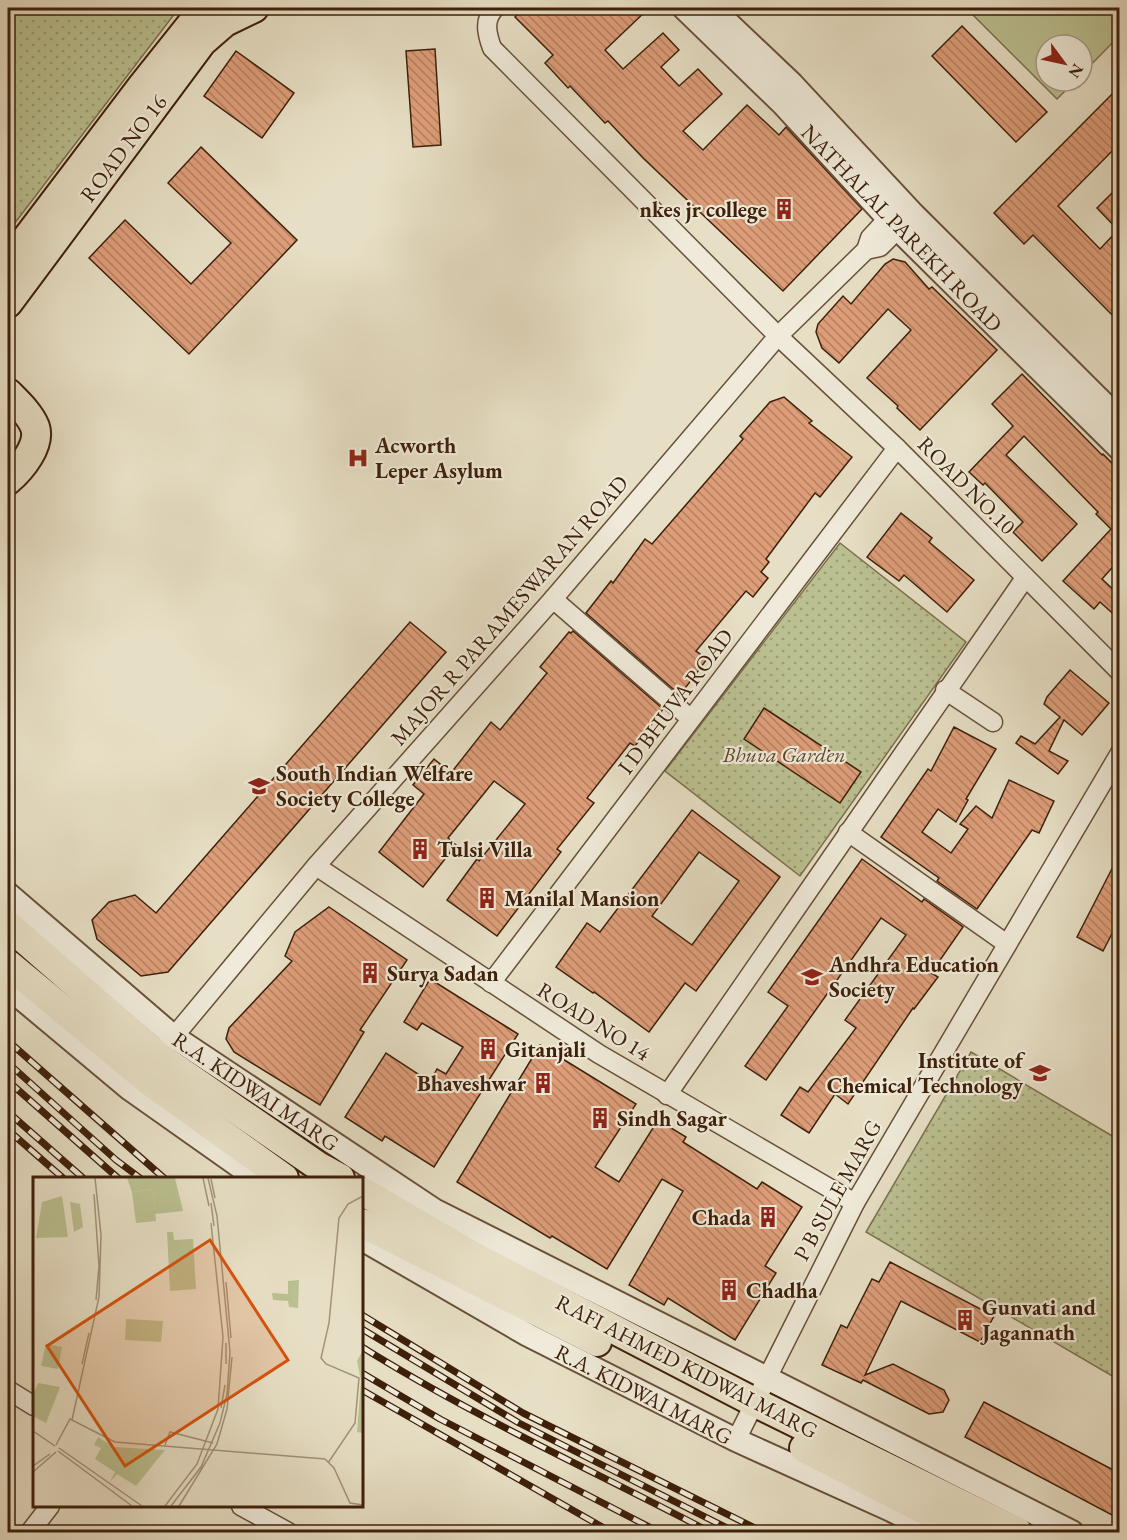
<svg xmlns="http://www.w3.org/2000/svg" width="1127" height="1540" viewBox="0 0 1127 1540" font-family="'EB Garamond',serif">
<style>
.green{fill:#bbc091;stroke:#7c704e;stroke-width:1.5}
.park{fill:url(#park-dots);stroke:#7c704e;stroke-width:1.5}
.building{fill:url(#building-back-hatch);stroke:#3e200a;stroke-width:1.5;fill-rule:evenodd}
.lines{fill:none;stroke-linecap:round;stroke-linejoin:round}
.minor-casing{stroke:#685039;stroke-width:21}
.tertiary-casing{stroke:#685039;stroke-width:26}
.primary-casing{stroke:#3e200a;stroke-width:32}
.minor{stroke:#efead9;stroke-width:18}
.tertiary{stroke:#efead9;stroke-width:22}
.primary{stroke:#e7dfc5;stroke-width:28}
.rail-casing{stroke:#3e200a;stroke-width:7}
.rail{stroke:#efead9;stroke-width:4.5;stroke-dasharray:14;stroke-linecap:butt}
.labels{text-anchor:middle;stroke-width:4.5;stroke-linejoin:round;paint-order:stroke}
.street-label{font-size:22px;fill:#3e200a;stroke:#efead9}
.poi-label{font-size:22px;font-weight:bold;fill:#3e200a;stroke:#efead9;text-anchor:start}
.park-label{font-size:22px;font-style:italic;fill:#5d482c;stroke:#efead9}
.inset-road{fill:none;stroke:#a3937a;stroke-width:1.5}
.view{fill:#d7530c;fill-opacity:0.15;stroke:#d7530c;stroke-width:3}
.inset-edge{fill:none;stroke:#3e200a;stroke-width:3}
</style>
<defs>
<pattern id="park-dots" width="8" height="8" patternUnits="userSpaceOnUse" patternTransform="scale(1.5)"><rect width="8" height="8" fill="#bbc091"/><path d="M2 2h.1M6 6h.1" fill="none" stroke="#999c75" stroke-width="1.8" stroke-linecap="round"/></pattern>
<pattern id="building-back-hatch" width="6" height="6" patternUnits="userSpaceOnUse" patternTransform="scale(1.5)"><rect width="6" height="6" fill="#dd9d79"/><path d="M-1 5l2 2M0 0l6 6M5-1l2 2" fill="none" stroke="#b58061"/></pattern>
</defs>
<rect width="100%" height="100%" fill="#e7dfc5"/>
<filter id="stains"><feTurbulence type="fractalNoise" baseFrequency=".00333" numOctaves="4"/><feColorMatrix values="0 0 0 0 .2 0 0 0 0 .09 0 0 0 0 .02 0 0 0 .5 -.17"/></filter>
<radialGradient id="worn" r=".72"><stop offset=".6" stop-color="#630" stop-opacity="0"/><stop offset="1" stop-color="#630" stop-opacity=".3"/></radialGradient>
<path class="green" d="M966 8H1119V36L1082 74V45H1046V81H1075L1057 99Z"/>
<g class="park">
<path d="M8 8H179L8 232Z"/>
<path d="M840 543 966 642 800 876 665 771Z"/>
<path d="M971 1052 1119 1140V1380L866 1232Z"/>
</g>
<g class="building">
<path d="M524 8H649L605 50 623 69 663 33 679 50 661 67 679 86 698 69 722 94 683 131 703 150 747 105 779 135 786 127 862 209 783 291 643 158 608 121 605 123 570 86 568 88 545 63 553 55 515 17Z"/>
<path d="M962 26 1047 112 1016 142 932 56Z"/>
<path d="M435 49 441 145 413 147 406 51Z"/>
<path d="M236 51 294 93 262 138 204 96Z"/>
<path d="M1119 87V144L1058 206 1100 249 1118 230 1097 208 1119 186V322L1033 235 1024 244 994 213Z"/>
<path d="M201 147 297 240 189 354 89 258 125 220 191 284 231 243 168 183Z"/>
<path d="M893 259 905 262 929 289 932 287 997 350 920 430 897 408 898 406 867 378 911 330 888 309 839 363 822 348 816 332 818 324 843 296 851 304 885 264Z"/>
<path d="M1022 374 1102 455 1103 454 1119 470V560L1102 579 1119 595V619L1100 602 1094 609 1063 581 1111 529 1096 514 1098 512 1024 436 1006 455 1077 524 1042 561 1013 532 1023 522 985 483 983 485 969 472 1013 426 992 404Z"/>
<path d="M784 397 812 421 809 423 852 457 820 497 815 493 766 559 769 562 761 572 768 578 753 597 746 591 696 651 707 659 680 695 586 613 611 581 613 583 645 539 652 544 743 439 740 436 770 402Z"/>
<path d="M901 513 932 538 929 542 974 580 947 612 904 575 899 581 867 557Z"/>
<path d="M410 622 446 652 168 972 141 976 97 939 92 920 109 902 135 895 156 913Z"/>
<path d="M573 631 663 709 635 746 630 743 587 798 594 803 557 849 561 852 497 936 447 900 477 859 479 861 525 804 494 781 448 838 456 845 423 887 379 852 424 794 413 785 434 759 451 773 491 722 500 730 547 673 540 667 569 632 571 633Z"/>
<path d="M1070 670 1109 703 1082 735 1064 720 1049 751 1068 761 1058 774 1016 743 1021 736 1035 744 1060 717 1044 704 1047 697Z"/>
<path d="M764 708 861 772 840 803 744 739Z"/>
<path d="M954 727 996 749 966 799 968 800 956 822 938 809 922 832 951 853 968 829 960 824 976 806 992 818 1009 780 1054 801 1039 833 1032 830 977 909 937 881 939 878 881 837 928 769 931 771Z"/>
<path d="M692 810 780 877 696 991 685 983 649 1032 594 992 593 993 556 967 587 923 600 932ZM699 852 739 881 692 945 652 916Z"/>
<path d="M1119 855V920L1103 951 1077 937Z"/>
<path d="M862 859 922 902 924 899 963 927 931 973 938 977 914 1009 913 1008 848 1104 835 1094 809 1133 781 1115 800 1087 808 1092 856 1028 845 1020 906 935 881 918 766 1080 745 1066 788 1006 768 992Z"/>
<path d="M329 907 407 960 360 1030 364 1032 320 1105 234 1052 226 1039 229 1028 292 961 285 956 295 932Z"/>
<path d="M430 979 518 1034 434 1167 385 1136 382 1141 345 1117 386 1053 430 1082 437 1069 446 1074 463 1047 422 1023 417 1030 404 1022Z"/>
<path d="M540 1045 636 1104 595 1167 619 1182 658 1120 686 1137 683 1142 757 1189 762 1182 802 1207 765 1266 776 1273 735 1340 668 1298 664 1305 629 1285 683 1191 662 1179 607 1269 552 1236 550 1238 457 1182Z"/>
<path d="M890 1262 994 1316 980 1342 901 1301 865 1375 893 1364 944 1390 949 1400 943 1412 929 1414 863 1380 861 1383 822 1365 841 1325 847 1328 872 1279 879 1282Z"/>
<path d="M984 1402 1119 1473V1500L1112 1515 965 1437Z"/>
</g>
<g class="lines">
<defs>
<g id="minor">
<path d="M495 8C483 20 487 34 492 48L778 336 897 448 1120 672"/>
<path d="M866 250 870 238 897 209"/>
<path d="M553 599 691 719"/>
<path d="M945 690 993 722"/>
<path d="M848 832 1007 944"/>
<path d="M316 866 599 1054 855 1203"/>
<path d="M491 983 897 448"/>
<path d="M166 1046 316 866 553 599 778 336 866 250 880 247 907 220"/>
<path d="M667 1095 1025 578"/>
<path d="M8 1390 34 1406"/>
<path d="M736 1440 855 1203 1120 753"/>
<path d="M241 1506 288 1532"/>
<path d="M30 1532 50 1506"/>
</g>
<g id="tertiary">
<path d="M684 8 783 104 898 229 1120 449"/>
<path d="M712 8 792 84 913 214 1120 420"/>
<path d="M8 894 174 1037 434 1210 1072 1532"/>
<path d="M8 987 130 1089 256 1178"/>
<path d="M362 1239 528 1335 736 1440 891 1510 935 1532"/>
</g>
<g id="primary">
<path d="M8 263 143 85 190 26 209 8"/>
<path d="M8 303 202 42 225 22 254 8"/>
<path d="M8 393C17 402 30 414 35 427 41 445 21 469 8 480"/>
<path d="M8 925 158 1056 318 1166 340 1178"/>
<path d="M8 964 149 1081 284 1178"/>
<path d="M362 1191 475 1257 754 1402 1018 1532"/>
<path d="M362 1223 597 1342"/>
<path d="M804 1448 967 1532"/>
</g>
</defs>
<use href="#minor" class="minor-casing"/>
<use href="#tertiary" class="tertiary-casing"/>
<use href="#primary" class="primary-casing"/>
<use href="#minor" class="minor"/>
<use href="#tertiary" class="tertiary"/>
<use href="#primary" class="primary"/>
<defs>
<g id="rail">
<path d="M8 1041 164 1178"/>
<path d="M8 1063 116 1160 140 1178"/>
<path d="M8 1081 118 1178"/>
<path d="M8 1112 83 1178"/>
<path d="M8 1130 63 1178"/>
<path d="M362 1315 523 1413 763 1532"/>
<path d="M362 1329 519 1423 735 1532"/>
<path d="M362 1347C474 1417 594 1471 710 1532"/>
<path d="M362 1373 440 1419 659 1532"/>
<path d="M362 1390 611 1532"/>
</g>
</defs>
<use href="#rail" class="rail-casing"/>
<use href="#rail" class="rail"/>
</g>
<defs>
<symbol id="building-bare" viewBox="-9 -9 18 18"><path d="M-4-6H4V6H1V3H-1V6H-4ZM-2.5-4.3h1.7v1.8h-1.7ZM.8-4.3h1.7v1.8H.8ZM-2.5-1h1.7V.8h-1.7ZM.8-1h1.7V.8H.8Z" fill="#8f2418" stroke="#efead9" stroke-width="2.5" paint-order="stroke"/></symbol>
<symbol id="hospital-bare" viewBox="-9 -9 18 18"><path d="M-5-5h3v3.5h4V-5h3V5h-3V1.5h-4V5h-3Z" fill="#8f2418" stroke="#efead9" stroke-width="2.5" paint-order="stroke"/></symbol>
<symbol id="university-bare" viewBox="-9 -9 18 18"><path d="M0-5L7-2L0 1L-7-2ZM-4 1L0 2.5L4 1V4Q0 6-4 4Z" fill="#8f2418" stroke="#efead9" stroke-width="2.5" paint-order="stroke"/></symbol>
</defs>
<g fill-rule="evenodd">
<use href="#building-bare" x="769" y="194" width="30" height="30"/>
<use href="#hospital-bare" x="343" y="443" width="30" height="30"/>
<use href="#university-bare" x="244" y="771" width="30" height="30"/>
<use href="#building-bare" x="405" y="834" width="30" height="30"/>
<use href="#building-bare" x="472" y="883" width="30" height="30"/>
<use href="#building-bare" x="355" y="958" width="30" height="30"/>
<use href="#university-bare" x="797" y="962" width="30" height="30"/>
<use href="#building-bare" x="473" y="1034" width="30" height="30"/>
<use href="#university-bare" x="1025" y="1058" width="30" height="30"/>
<use href="#building-bare" x="528" y="1068" width="30" height="30"/>
<use href="#building-bare" x="585" y="1103" width="30" height="30"/>
<use href="#building-bare" x="753" y="1202" width="30" height="30"/>
<use href="#building-bare" x="714" y="1275" width="30" height="30"/>
<use href="#building-bare" x="950" y="1305" width="30" height="30"/>
</g>
<g class="labels">
<g class="street-label">
<text transform="translate(123 148) rotate(-53)" y="8">ROAD NO 16</text>
<text transform="translate(902 228) rotate(46)" y="8">NATHALAL PAREKH ROAD</text>
<text transform="translate(967 485) rotate(45)" y="8">ROAD NO.10</text>
<text transform="translate(509 610) rotate(-49)" y="8">MAJOR R PARAMESWARAN ROAD</text>
<text transform="translate(675 701) rotate(-53)" y="8">I D BHUVA ROAD</text>
<text transform="translate(594 1021) rotate(32)" y="8">ROAD NO 14</text>
<text transform="translate(256 1091) rotate(34)" y="8">R.A. KIDWAI MARG</text>
<text transform="translate(837 1190) rotate(-61)" y="8">P B SULE MARG</text>
<text transform="translate(687 1366) rotate(27)" y="8">RAFI AHMED KIDWAI MARG</text>
<text transform="translate(644 1394) rotate(27)" y="8">R.A. KIDWAI MARG</text>
</g>
<g class="poi-label">
<text x="767" y="217" text-anchor="end">nkes jr college</text>
<text x="375" y="453">Acworth<tspan x="375" dy="25">Leper Asylum</tspan></text>
<text x="276" y="781">South Indian Welfare<tspan x="276" dy="25">Society College</tspan></text>
<text x="437" y="857">Tulsi Villa</text>
<text x="504" y="906">Manilal Mansion</text>
<text x="829" y="972">Andhra Education<tspan x="829" dy="25">Society</tspan></text>
<text x="387" y="981">Surya Sadan</text>
<text x="505" y="1057">Gitanjali</text>
<text x="1023" y="1068" text-anchor="end">Institute of<tspan x="1023" dy="25">Chemical Technology</tspan></text>
<text x="526" y="1091" text-anchor="end">Bhaveshwar</text>
<text x="617" y="1126">Sindh Sagar</text>
<text x="751" y="1225" text-anchor="end">Chada</text>
<text x="746" y="1298">Chadha</text>
<text x="982" y="1315">Gunvati and<tspan x="982" dy="25">Jagannath</tspan></text>
</g>
<g class="park-label">
<text x="784" y="762">Bhuva Garden</text>
</g>
</g>
<g transform="translate(33 1177)">
<rect width="330" height="330" fill="#e7dfc5"/>
<path d="M120 12 123 44 103 46 99 15ZM37 25 47 27 50 50 41 55ZM13 167 29 170 25 192 8 189ZM330 173V256L324 255 328 204 324 184ZM5 206 27 210 13 246 0 239V218Z" fill="#bbc091"/>
<path d="M266 103 265 131 256 130 255 124 240 123 239 116 255 117V104Z" fill="#bbc091"/>
<path d="M94 1H142L150 34 122 37 120 12 99 15ZM29 19 35 60 3 61 9 25ZM134 55H140L141 63 160 62 163 112 137 114ZM93 142 130 144 128 165 92 163ZM65 260 81 270 132 273 103 309 84 297 77 305 82 295 62 282 68 271 61 268Z" fill="#bbc091"/>
<path class="inset-road" d="M170 1 176 29M178 2 182 21M61 17 66 89 63 123M178 26 181 49M193 105 198 161M193 166V187M49 187 56 156M188 231 192 208M39 243 66 120 68 58 62 1M0 254 22 269M23 268 37 242 82 265 292 282 301 291 317 326 330 328M132 268 137 255 180 266M26 271 109 329M25 274 48 291M295 286 322 246 326 201 293 187 288 181 296 146 306 41 315 27 330 19M0 289 17 277M48 291 99 329M0 295 23 275M132 329 164 287 185 232 190 160 178 46M138 329 168 290 187 246 194 217 197 175 184 39 175 1M146 329 184 267 194 232 199 180"/>
<path class="view" d="M177 63 255 183 92 289 14 169Z"/>
<rect width="330" height="330" class="inset-edge"/>
</g>
<rect width="1127" height="1540" fill="none" stroke="#e7dfc5" stroke-width="30"/>
<rect x="9" y="9" width="1109" height="1522" fill="none" stroke="#3e200a" stroke-width="3"/>
<rect x="15" y="15" width="1097" height="1510" fill="none" stroke="#3e200a" stroke-width="1.5"/>
<g transform="translate(1064 63) rotate(123)"><circle r="28" fill="#efead9" stroke="#a89986" stroke-width="1.5"/>
<path d="M0-4.5L10 22L0 15L-10 22Z" fill="#8f2418"/>
<text y="-9" font-size="16" font-weight="bold" text-anchor="middle" fill="#3e200a">N</text>
</g>
<rect width="100%" height="100%" filter="url(#stains)"/>
<rect width="100%" height="100%" fill="url(#worn)"/>
</svg>
